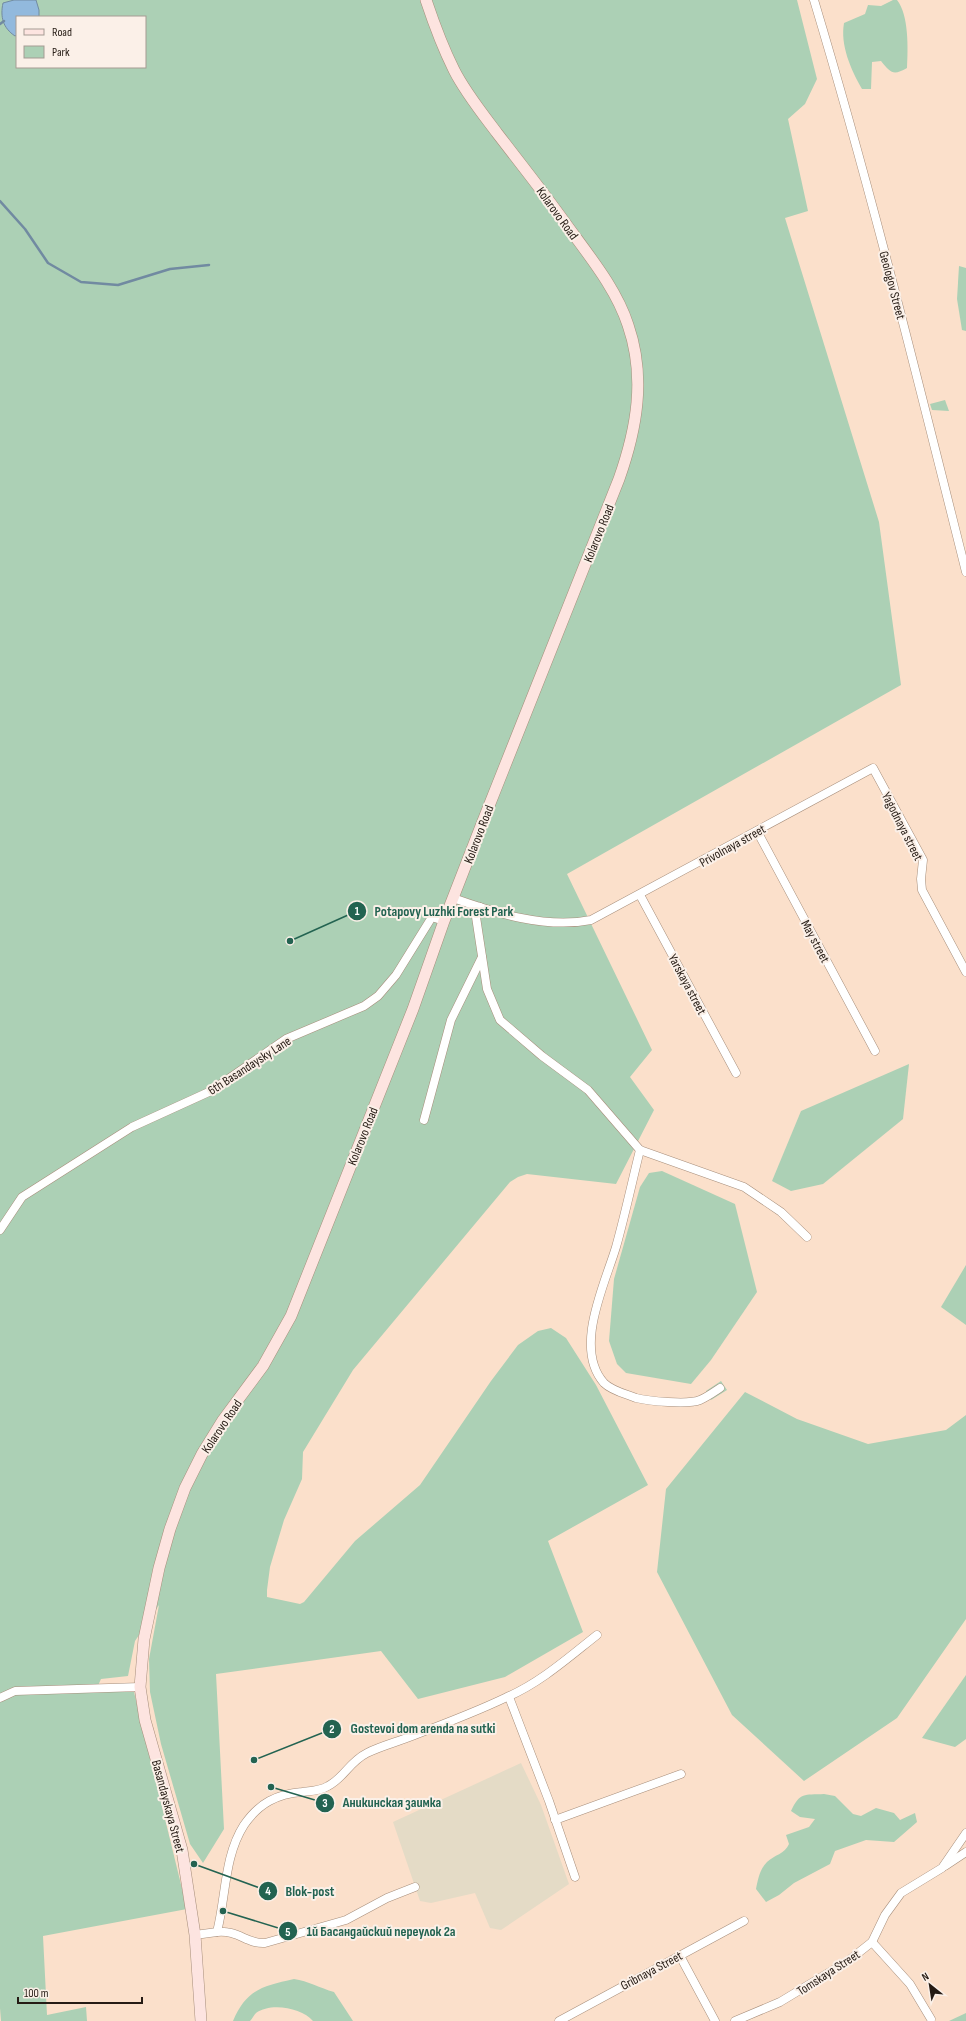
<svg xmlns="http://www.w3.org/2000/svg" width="966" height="2021" viewBox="0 0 966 2021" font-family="'Sofia Sans Condensed',sans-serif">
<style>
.education{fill:#e4dbc6}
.green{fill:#acd0b5;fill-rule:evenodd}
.water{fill:#92b9dd;stroke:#718aa1}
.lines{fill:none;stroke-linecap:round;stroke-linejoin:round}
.stream{stroke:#718aa1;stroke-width:2.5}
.street-casing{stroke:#a78e7b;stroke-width:9}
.secondary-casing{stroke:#a78e7b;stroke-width:12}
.street{stroke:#fff;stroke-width:8}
.secondary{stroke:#fde4e0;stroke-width:11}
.labels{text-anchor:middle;stroke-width:4;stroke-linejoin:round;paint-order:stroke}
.street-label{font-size:13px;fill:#251b14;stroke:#fbf0e8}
.leader{fill:none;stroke:#236351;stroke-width:1.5}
.callout-dot{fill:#236351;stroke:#fbf0e8;stroke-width:1.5}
.mark-label{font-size:12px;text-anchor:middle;font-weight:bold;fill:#fff}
.callout-label{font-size:14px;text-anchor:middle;font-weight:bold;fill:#236351;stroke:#fbf0e8;stroke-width:4;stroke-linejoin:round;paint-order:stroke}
</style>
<rect width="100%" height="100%" fill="#fbe0cb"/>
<path class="education" d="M521 1763 541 1805 569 1884 501 1930 490 1928 475 1893 431 1903 420 1901 393 1822Z"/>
<g class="green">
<path d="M0 0H797L817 79 805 104 788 119 808 211 785 218 879 522 901 685 567 874 652 1050 630 1077 654 1110 616 1184 527 1174 518 1177 510 1182 353 1370 303 1452 302 1479 284 1520 270 1567 267 1590V1597L300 1604 304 1602 355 1541 420 1485 491 1381 518 1345 538 1331 551 1328 566 1338 596 1385 648 1485 548 1541 583 1632 505 1677 418 1699 381 1651 216 1674 224 1829 203 1863 190 1844 161 1744 150 1692 149 1659 159 1605 135 1641 128 1676 101 1679 95 1692H134L187 1909 43 1936 47 2015 86 2007 87 2021H1L0 2008ZM17 17H145V67H17Z"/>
<path d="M893 0H897C909 15 908 49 907 68 893 76 891 73 881 61L872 62 871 89H862C851 70 840 45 844 23L865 14 868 5 881 6Z"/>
<path d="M959 266 966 268V331L962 330 957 299Z"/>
<path d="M945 400 949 411 932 410 930 404Z"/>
<path d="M909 1064 903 1119 823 1184 791 1191 772 1181 801 1111Z"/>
<path d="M662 1171 735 1204 757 1292 711 1360 691 1384 626 1373 617 1364 609 1341 614 1279 640 1187 649 1173Z"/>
<path d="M966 1265V1325L941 1307Z"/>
<path d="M721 1381 727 1390 711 1400 706 1391Z"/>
<path d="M745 1392 797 1419 868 1444 946 1430 966 1415V1619L897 1718 804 1781 732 1715 657 1572 666 1489Z"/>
<path d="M966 1675V1739L955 1747 922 1738Z"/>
<path d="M824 1794 835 1796 853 1814 861 1816 876 1808 894 1813 900 1820 915 1813 917 1822 894 1842 866 1840 835 1851 830 1864 794 1883 779 1895 766 1902 756 1889C758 1879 760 1869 767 1862 774 1855 785 1854 789 1844L786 1835 809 1827 815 1819 800 1817 791 1811C800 1792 804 1795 824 1794Z"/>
<path d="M294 1979C308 1981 320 1988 334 1992L353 2021H313C302 2008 271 2002 256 2013 254 2015 252 2019 250 2021H233C246 1990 262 1986 294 1979Z"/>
<path d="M966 2013V2021H949Z"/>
</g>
<path class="water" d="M14 0H36L39 10V17H17V35L15 36C3 28 0 17 3 3Z"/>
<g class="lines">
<g class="stream">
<path d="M0 24 4 21"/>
<path d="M0 201 25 229 48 263 81 282 118 285 170 269 209 265"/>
</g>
<defs>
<g id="street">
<path d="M814 0C871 189 918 381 966 572"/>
<path d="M757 831 875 1051"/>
<path d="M640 895 736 1073"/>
<path d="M453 898C495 913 546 929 591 920L873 768 923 860 921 879 922 890 966 972"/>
<path d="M480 907 476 917 487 989 500 1020 542 1056 588 1090 640 1150 744 1187 781 1212 807 1237"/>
<path d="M424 1120 451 1020 482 957"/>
<path d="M640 1150C632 1182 625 1215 616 1247 605 1284 573 1348 604 1383 612 1391 626 1394 636 1398 648 1401 688 1405 700 1400 707 1397 714 1392 720 1388"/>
<path d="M0 1230 22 1197 132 1127 211 1091 286 1039 364 1006 378 996 396 975 432 917 444 921"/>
<path d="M509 1697 549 1801 575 1877"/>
<path d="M0 1698 15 1691 140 1687"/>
<path d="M555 1820 681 1774"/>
<path d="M945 1866 966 1852"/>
<path d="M217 1932C239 1930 246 1944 265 1943L346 1920 387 1898 415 1887"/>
<path d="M195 1935 217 1932C226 1897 224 1856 244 1825 259 1803 277 1794 302 1792 311 1791 320 1791 328 1786 344 1778 349 1762 367 1753 381 1746 397 1742 412 1736 444 1724 476 1712 507 1697 540 1683 569 1657 597 1635"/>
<path d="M872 1942 910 1984 931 2019"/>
<path d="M680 1956 715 2021"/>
<path d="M559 2021 744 1921"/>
<path d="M735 2021 780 2002 848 1961 872 1942 885 1915 901 1893 942 1868 966 1833"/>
</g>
<path id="secondary" d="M201 2021 195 1935 182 1850 145 1720 140 1687 144 1639 159 1568 170 1529 185 1488 202 1454 223 1420 263 1366 291 1316 413 1009 444 921 481 826 619 479C637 428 646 377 628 325 616 288 589 256 566 224 544 193 520 163 497 133 482 113 465 92 454 70 443 48 434 24 426 0"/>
</defs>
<use href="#street" class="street-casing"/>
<use href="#secondary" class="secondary-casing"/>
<use href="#street" class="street"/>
<use href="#secondary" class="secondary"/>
</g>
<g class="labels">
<g class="street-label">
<text transform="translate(558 213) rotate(54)" y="5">Kolarovo Road</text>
<text transform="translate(893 285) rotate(75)" y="5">Geologov Street</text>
<text transform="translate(598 533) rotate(-68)" y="5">Kolarovo Road</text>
<text transform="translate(903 826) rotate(63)" y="5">Yagodnaya street</text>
<text transform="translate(478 834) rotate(-69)" y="5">Kolarovo Road</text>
<text transform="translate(732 845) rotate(-29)" y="5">Privolnaya street</text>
<text transform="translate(816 941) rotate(62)" y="5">May street</text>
<text transform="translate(688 984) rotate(62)" y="5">Yarskaya street</text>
<text transform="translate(249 1065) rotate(-33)" y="5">6th Basandaysky Lane</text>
<text transform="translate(362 1136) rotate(-68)" y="5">Kolarovo Road</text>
<text transform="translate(221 1426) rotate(-56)" y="5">Kolarovo Road</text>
<text transform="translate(169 1806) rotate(75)" y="5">Basandayskaya Street</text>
<text transform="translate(651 1970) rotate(-28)" y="5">Gribnaya Street</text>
<text transform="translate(828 1972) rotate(-33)" y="5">Tomskaya Street</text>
</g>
</g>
<path class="leader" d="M290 941L357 911M254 1760L332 1729M271 1787L325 1803M194 1864L268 1891M223 1911L288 1931"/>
<g class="callout-dot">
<circle cx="290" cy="941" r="4"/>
<circle cx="254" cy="1760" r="4"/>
<circle cx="271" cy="1787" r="4"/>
<circle cx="194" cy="1864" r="4"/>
<circle cx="223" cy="1911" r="4"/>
<circle cx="357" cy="911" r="10"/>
<circle cx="332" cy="1729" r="10"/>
<circle cx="325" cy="1803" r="10"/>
<circle cx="268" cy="1891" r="10"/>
<circle cx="288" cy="1931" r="10"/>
</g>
<g class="mark-label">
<text x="357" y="915">1</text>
<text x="332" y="1733">2</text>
<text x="325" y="1807">3</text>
<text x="268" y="1895">4</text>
<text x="288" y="1936">5</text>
</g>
<g class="callout-label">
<text x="444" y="916">Potapovy Luzhki Forest Park</text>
<text x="423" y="1733">Gostevoi dom arenda na sutki</text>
<text x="392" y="1807">Аникинская заимка</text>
<text x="310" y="1896">Blok-post</text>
<text x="381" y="1936">1й Басандайский переулок 2а</text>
</g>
<rect x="16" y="16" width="130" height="52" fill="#fbf0e8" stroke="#a59b93"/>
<rect x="24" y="29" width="20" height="6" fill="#fde4e0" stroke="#a59b93"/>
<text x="52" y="36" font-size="12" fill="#251b14">Road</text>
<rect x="24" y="46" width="20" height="12" fill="#acd0b5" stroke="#a59b93"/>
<text x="52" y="56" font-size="12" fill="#251b14">Park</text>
<g transform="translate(930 1985) rotate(330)" stroke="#fbf0e8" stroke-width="3" paint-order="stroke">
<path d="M0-3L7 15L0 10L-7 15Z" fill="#251b14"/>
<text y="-6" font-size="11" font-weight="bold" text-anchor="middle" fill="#251b14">N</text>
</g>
<path d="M18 1997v6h124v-6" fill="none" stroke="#251b14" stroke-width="2"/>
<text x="24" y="1997" font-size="12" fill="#251b14" stroke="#fbf0e8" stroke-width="3" paint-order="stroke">100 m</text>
</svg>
